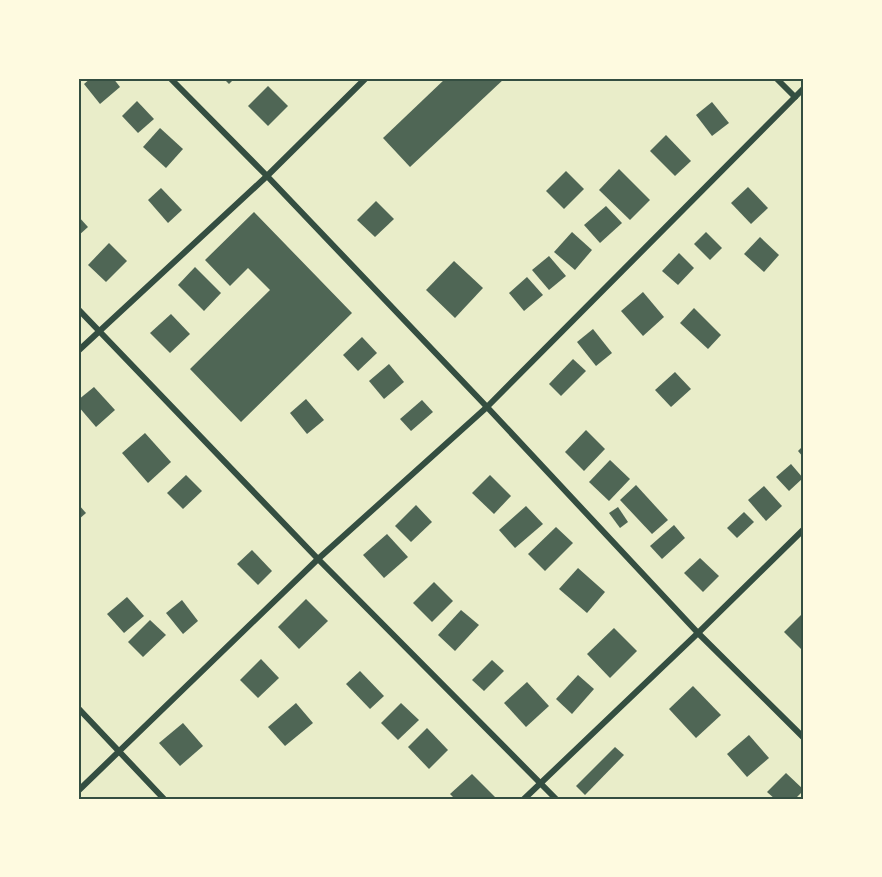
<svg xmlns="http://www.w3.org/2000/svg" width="882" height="877" viewBox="0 0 882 877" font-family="Roboto,sans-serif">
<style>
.building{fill:#4f6655}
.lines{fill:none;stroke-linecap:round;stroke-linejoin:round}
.minor{stroke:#344e41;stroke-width:6}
.neatline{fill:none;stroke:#344e41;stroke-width:2}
</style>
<rect width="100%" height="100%" fill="#e9edc9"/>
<g class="building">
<path d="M91 78H113L120 87 100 104 84 84Z"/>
<path d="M223 78H235L229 84Z"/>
<path d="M446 78H505L410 167 383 138Z"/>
<path d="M268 86 288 106 268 126 248 106Z"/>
<path d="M137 101 154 119 138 133 122 116Z"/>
<path d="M712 102 729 123 712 136 696 115Z"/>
<path d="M160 128 183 149 166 168 143 147Z"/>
<path d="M666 135 691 161 675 176 650 151Z"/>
<path d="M619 169 650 200 630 220 599 190Z"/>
<path d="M566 171 584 189 564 209 546 191Z"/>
<path d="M748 187 768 208 751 224 731 203Z"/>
<path d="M161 188 182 210 168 223 148 200Z"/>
<path d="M376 201 394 219 375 237 357 220Z"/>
<path d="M606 206 622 223 600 243 584 225Z"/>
<path d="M254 212 352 313 241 422 190 369 270 290 248 268 230 286 205 260Z"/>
<path d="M78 216 88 227 78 236Z"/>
<path d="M572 232 592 250 575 270 554 252Z"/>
<path d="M706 232 722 248 710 260 694 244Z"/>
<path d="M760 237 779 255 764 272 744 254Z"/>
<path d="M109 243 127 261 106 282 88 265Z"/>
<path d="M679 253 694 268 678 285 662 271Z"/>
<path d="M549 256 566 276 549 290 532 270Z"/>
<path d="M454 261 483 288 455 318 426 290Z"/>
<path d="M195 267 221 293 204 311 178 285Z"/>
<path d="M527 277 543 295 524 311 509 293Z"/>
<path d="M643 292 664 317 643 336 621 311Z"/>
<path d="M694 308 721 335 708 349 680 323Z"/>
<path d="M171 314 190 334 170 353 150 333Z"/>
<path d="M593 329 612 353 596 366 577 342Z"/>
<path d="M362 337 377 353 358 371 343 355Z"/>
<path d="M573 359 586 371 561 396 549 384Z"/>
<path d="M389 364 404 382 384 399 369 381Z"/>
<path d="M675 372 691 389 671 407 655 390Z"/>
<path d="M94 387 115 410 96 427 78 406V400Z"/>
<path d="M306 399 324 420 307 434 290 413Z"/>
<path d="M422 400 433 412 411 431 400 419Z"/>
<path d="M586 430 605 449 584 471 565 452Z"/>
<path d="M145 433 171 462 148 483 122 453Z"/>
<path d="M804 445V458L798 451Z"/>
<path d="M610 460 630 479 609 501 589 482Z"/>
<path d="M791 464 803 478 789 491 776 477Z"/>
<path d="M186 475 202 491 183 509 167 493Z"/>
<path d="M490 475 511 496 494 514 472 493Z"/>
<path d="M636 485 668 520 652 534 620 500Z"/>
<path d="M764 486 782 506 766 521 748 500Z"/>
<path d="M78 504 86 513 78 520Z"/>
<path d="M416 505 432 522 411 542 395 526Z"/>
<path d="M526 506 543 524 515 548 499 530Z"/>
<path d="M618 507 628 522 620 528 609 513Z"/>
<path d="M744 512 754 522 737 538 727 528Z"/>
<path d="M674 525 685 538 662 559 650 546Z"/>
<path d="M556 527 573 543 545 571 528 554Z"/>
<path d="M387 534 408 557 384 578 363 555Z"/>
<path d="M252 550 272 571 258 585 237 564Z"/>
<path d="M700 558 719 576 703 592 684 573Z"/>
<path d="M578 568 605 592 587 613 559 589Z"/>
<path d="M434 582 453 601 432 622 413 603Z"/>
<path d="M127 597 144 616 124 633 107 614Z"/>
<path d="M306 599 328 621 299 649 278 627Z"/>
<path d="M182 600 198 621 183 634 166 613Z"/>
<path d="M461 610 479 625 455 651 438 635Z"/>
<path d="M804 612V647L801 649 784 632Z"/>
<path d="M150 620 166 635 143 657 128 642Z"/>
<path d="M614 628 637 651 610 678 587 654Z"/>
<path d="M261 659 279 678 258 698 240 680Z"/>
<path d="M492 660 504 671 484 691 472 680Z"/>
<path d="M360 671 384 696 370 709 346 684Z"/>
<path d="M578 675 594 689 572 714 556 699Z"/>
<path d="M527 682 549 706 526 727 504 703Z"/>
<path d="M693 686 721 715 696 738 669 709Z"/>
<path d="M296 703 313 723 285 746 268 727Z"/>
<path d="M401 703 419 720 398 740 381 723Z"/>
<path d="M183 723 203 746 180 766 159 743Z"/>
<path d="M427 728 448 750 429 769 408 747Z"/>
<path d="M749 735 769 758 747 777 727 754Z"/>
<path d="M615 747 624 755 585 795 576 786Z"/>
<path d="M786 773 804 790 795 799H775L767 792Z"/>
<path d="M472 774 495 797 492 799H455L450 794Z"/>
</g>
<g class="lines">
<g class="minor">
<path d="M170 78 267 176 487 407 698 633 804 738"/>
<path d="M776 78 795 97"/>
<path d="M78 309 318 559 556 799"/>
<path d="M78 351 267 176 366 78"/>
<path d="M78 708 164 799"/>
<path d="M78 791 318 559 487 407 804 88"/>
<path d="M524 799 698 633 804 529"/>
</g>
</g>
<rect width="882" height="877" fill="none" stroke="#fefae0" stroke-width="159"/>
<rect x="80" y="80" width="722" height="718" class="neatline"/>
</svg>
